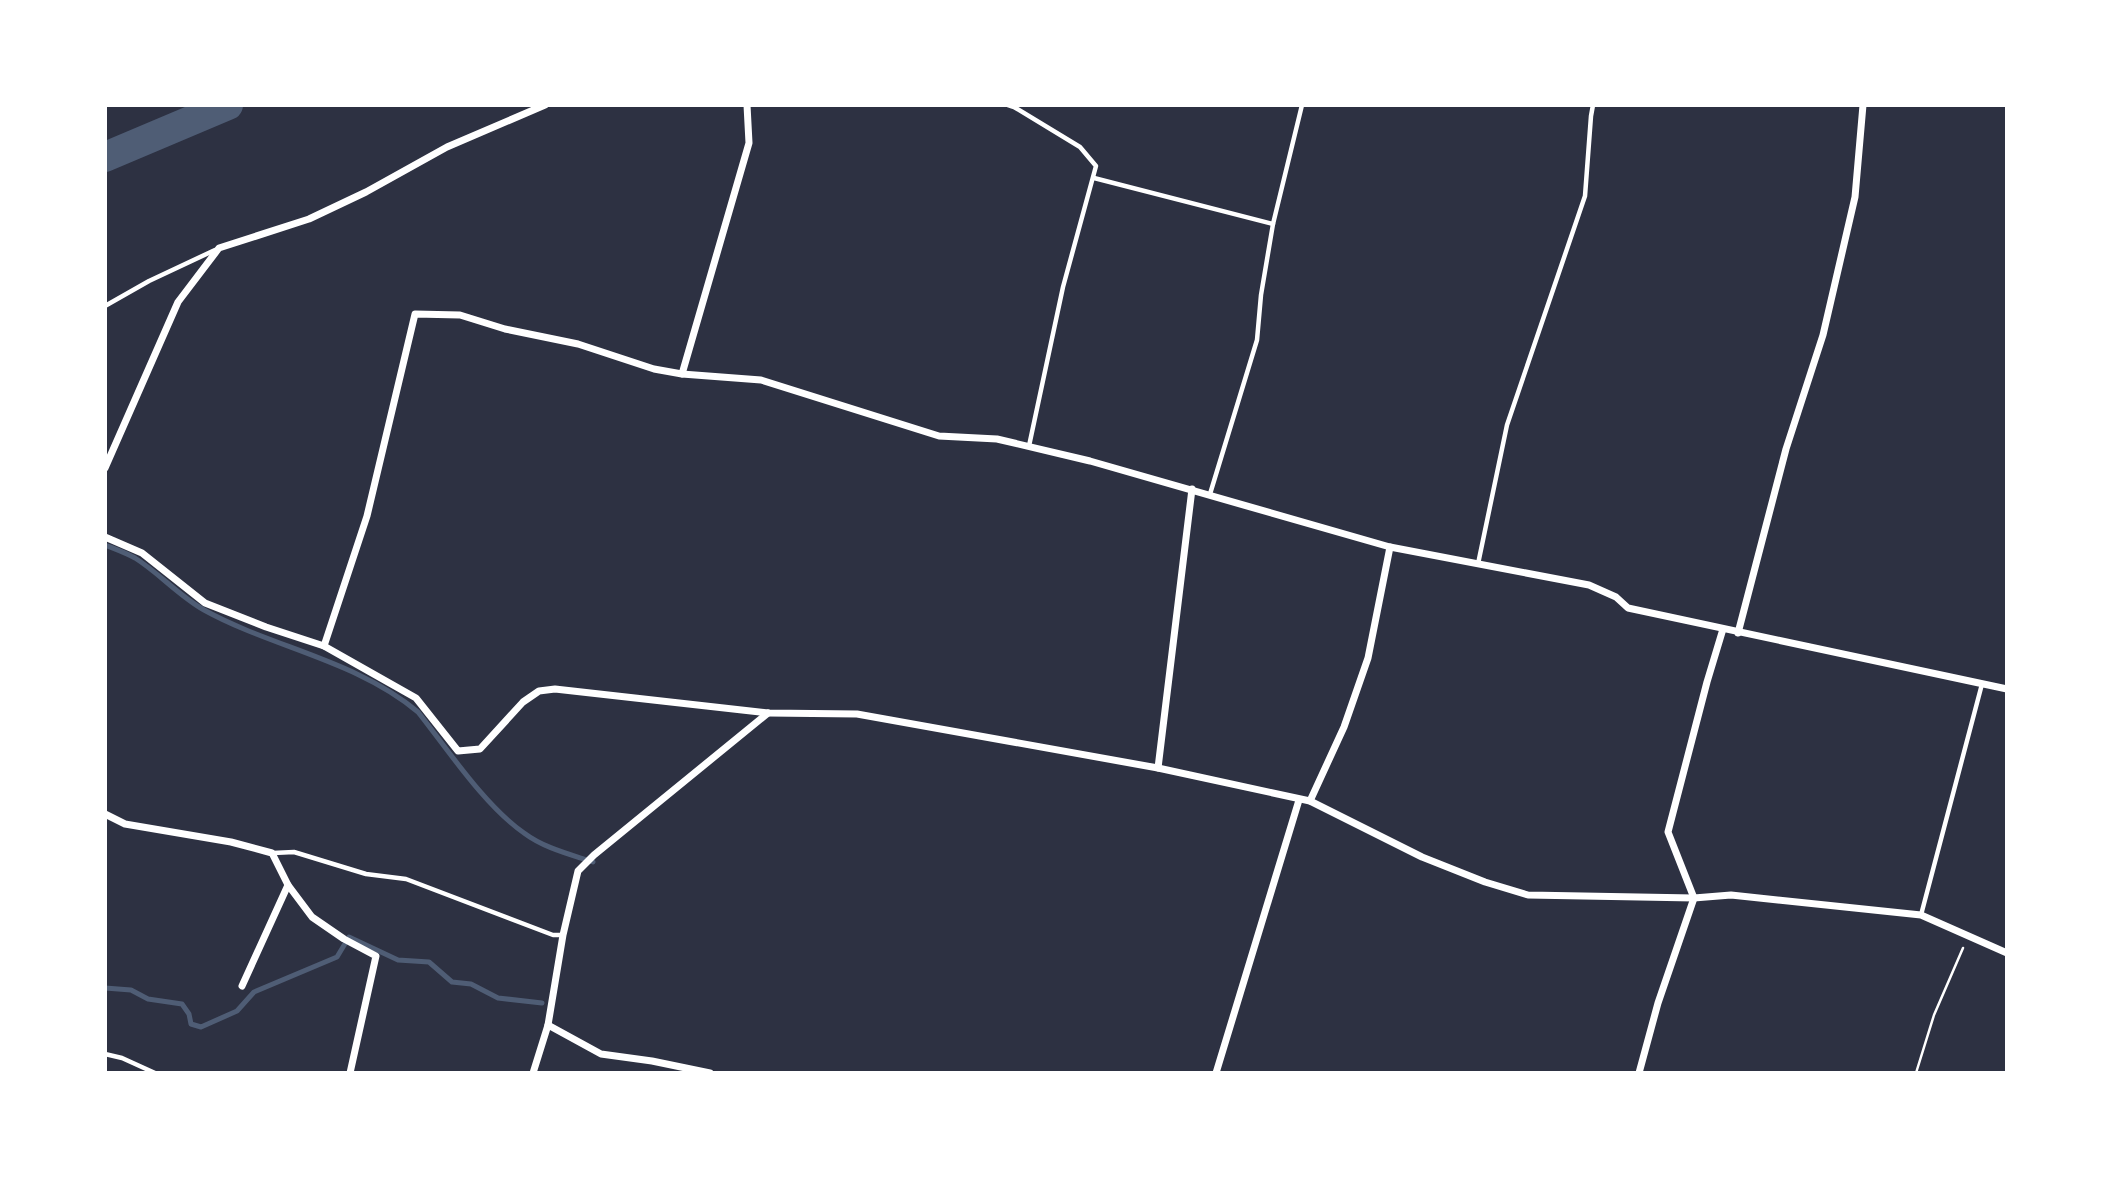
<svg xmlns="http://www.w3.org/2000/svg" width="2112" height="1178" viewBox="0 0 2112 1178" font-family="Montserrat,sans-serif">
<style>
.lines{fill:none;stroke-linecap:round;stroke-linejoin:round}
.stream{stroke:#4f5d75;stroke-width:5}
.river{stroke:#4f5d75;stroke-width:30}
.path{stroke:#fff;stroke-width:2.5}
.service{stroke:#fff;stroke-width:4.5}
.minor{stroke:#fff;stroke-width:7}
</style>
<rect width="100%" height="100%" fill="#2d3142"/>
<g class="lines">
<g class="stream">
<path d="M105 545C115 549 126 553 135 558 159 573 179 596 204 610 273 648 356 660 418 712 448 750 485 806 524 833 544 848 569 854 593 862"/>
<path d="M105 988 131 990 148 999 182 1004 189 1014 191 1024 201 1027 237 1011 254 992 337 957 349 937 398 960 429 962 452 982 471 984 498 998 542 1003"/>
</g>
<path class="river" d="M105 157 228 105"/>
<path class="path" d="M1916 1073 1934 1015 1963 948"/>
<g class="service">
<path d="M1008 105 1014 107 1080 147 1096 166 1063 287 1029 446"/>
<path d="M1094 178 1273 224"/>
<path d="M105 306 149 281 215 250"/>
<path d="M1210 494 1257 340 1261 295 1273 224 1302 105"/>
<path d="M1478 564 1507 425 1585 196 1591 116 1593 105"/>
<path d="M273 853 294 852 366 874 406 879 553 935H563"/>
<path d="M1921 915 1982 684"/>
<path d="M105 1054 122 1058 155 1073"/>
</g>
<g class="minor">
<path d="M682 374 749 143 747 105"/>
<path d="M105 468 178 302 219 248 309 219 366 192 447 147 545 105"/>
<path d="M105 537 142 553 205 603 266 627 324 646 416 698 458 751 480 749 523 702 539 691 555 689 768 713 857 714 1158 768 1310 801 1422 857 1485 882 1528 895 1694 898 1731 895 1921 915 2007 953"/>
<path d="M1738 633 1786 449 1823 335 1855 197 1863 105"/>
<path d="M324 646 367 516 415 314 460 315 505 329 578 344 654 369 682 374 761 380 939 436 997 439 1090 461 1390 547 1589 585 1616 597 1628 608 2007 689"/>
<path d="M1158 768 1192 489"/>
<path d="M1310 801 1344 727 1368 658 1390 547"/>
<path d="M105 814 125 824 231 842 272 853 288 885 242 986"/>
<path d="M288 885 312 917 344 939 376 956 350 1073"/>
<path d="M548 1025 601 1054 652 1061 710 1073"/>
<path d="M533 1073 548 1025 563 935 578 871 594 855 768 713"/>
<path d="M1216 1073 1299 800"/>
<path d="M1639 1073 1658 1003 1694 898 1668 832 1707 682 1723 629"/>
</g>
</g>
<rect width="2112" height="1178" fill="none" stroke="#ffffff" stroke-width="214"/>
</svg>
